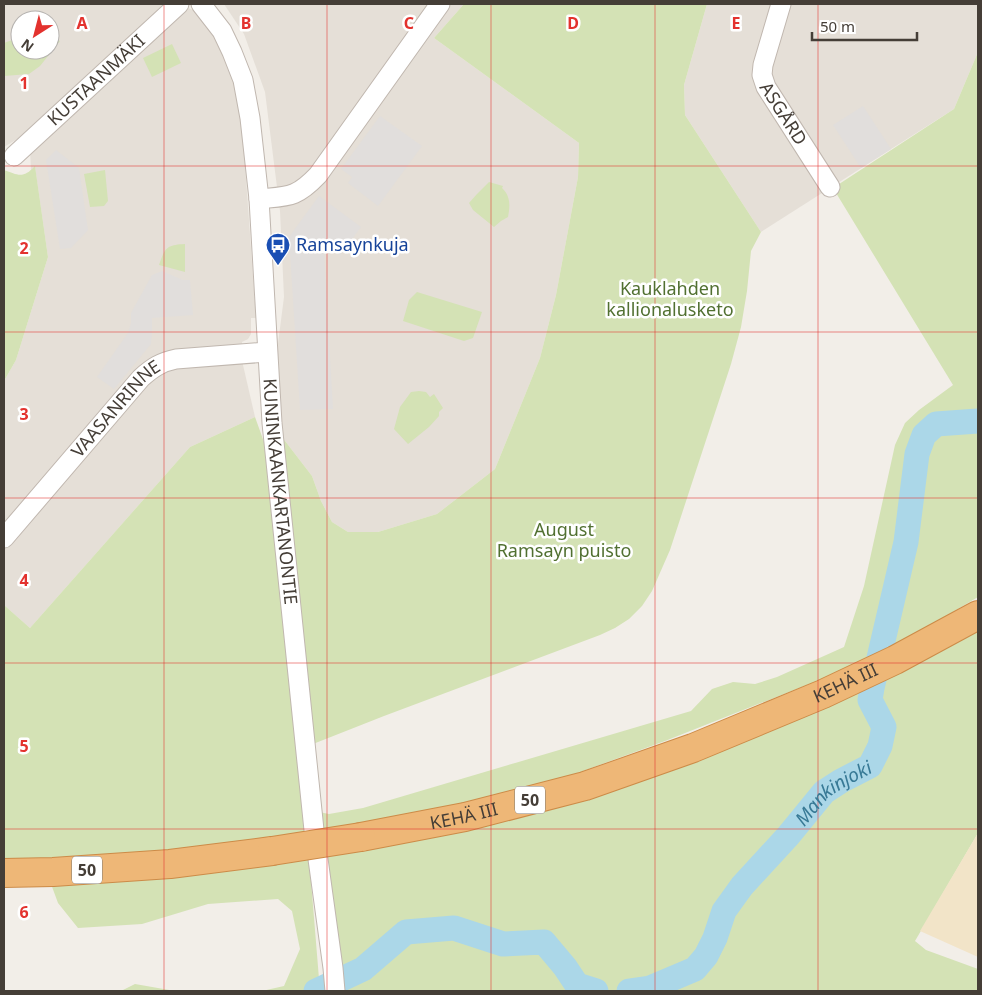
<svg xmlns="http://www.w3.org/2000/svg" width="982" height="995" viewBox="0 0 982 995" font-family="'Noto Sans',sans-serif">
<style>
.residential{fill:#e5dfd7;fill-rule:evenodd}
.green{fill:#d4e2b5}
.sand{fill:#f2e4c8}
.parking{fill:#e1dedc}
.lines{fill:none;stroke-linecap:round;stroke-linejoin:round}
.stream{stroke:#abd7e8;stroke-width:4.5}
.river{stroke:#abd7e8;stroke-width:25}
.minor-casing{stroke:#c0b7af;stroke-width:21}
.highway-casing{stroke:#cc8b48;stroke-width:30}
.minor{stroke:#fff;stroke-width:19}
.highway{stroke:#eeb777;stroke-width:28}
.highway-bridge-casing{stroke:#cc8b48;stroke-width:30;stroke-linecap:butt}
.highway-bridge{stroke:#eeb777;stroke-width:28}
.grid{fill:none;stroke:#e3322e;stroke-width:1;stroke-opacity:0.55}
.labels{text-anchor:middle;stroke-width:5;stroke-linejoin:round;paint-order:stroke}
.shield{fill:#fff;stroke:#7d7873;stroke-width:1}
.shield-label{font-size:16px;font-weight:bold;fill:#453e37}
.street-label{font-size:18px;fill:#453e37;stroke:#fff}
.transit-label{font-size:18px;fill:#164399;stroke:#fff;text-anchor:start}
.park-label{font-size:18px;fill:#517031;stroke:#fff}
.water-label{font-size:19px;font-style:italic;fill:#387a96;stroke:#fff}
.grid-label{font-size:16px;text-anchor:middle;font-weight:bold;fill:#e3322e;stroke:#fff;stroke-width:5;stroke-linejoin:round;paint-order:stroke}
</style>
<rect width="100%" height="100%" fill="#f2eee8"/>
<g class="residential">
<path d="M4 4H171L24 135 4 147ZM20 20H50V50H20Z"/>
<path d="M224 4H464L434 38 579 143 578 177 556 295 540 358 495 469 437 514 378 532H348L332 522 321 501 312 476 282 437 276 359 284 297 280 211 265 92 244 34Z"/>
<path d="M707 4H978V52L954 109 761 232 685 115 684 85Z"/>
<path d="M188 8 196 11 212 31 224 53 234 82 241 109 256 318H251V334L248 339 242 342 243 365 255 417 190 447 30 628 4 605V381L16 360 48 257 35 167 31 170 30 149 180 10Z"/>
</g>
<g class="green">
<path d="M464 4H707L684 85 685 115 761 232 751 251 747 291 741 327 731 364 670 550 652 591 642 606 629 619 615 628 600 635 384 716 313 744 282 437 312 476 321 501 332 522 348 532H378L437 514 495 469 540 358 556 295 578 177 579 143 434 38Z"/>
<path d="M50 35 60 41 40 66 29 74 4 76V43L20 37V50H50Z"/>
<path d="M172 44 181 63 152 77 143 58Z"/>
<path d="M978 52V597L887 651 832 675 665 741 561 779 442 809 321 833 319 812 329 814 363 808 691 711 712 689 733 682 755 684 777 677 844 647 864 586 895 445 905 423 919 410 953 385 833 188 954 109Z"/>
<path d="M35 166 48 257 16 360 4 381V170C18 175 23 179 35 166Z"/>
<path d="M105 170 108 201 104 206 90 207 84 174Z"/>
<path d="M489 182 503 186 502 188C511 196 510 207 508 217L501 221 494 227 473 210 469 203 477 194Z"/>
<path d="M185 244V272L159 265C165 248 166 245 185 244Z"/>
<path d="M417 292 482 312 473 338 464 341 403 321 409 300Z"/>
<path d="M419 391 426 392 430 397 434 394 443 408 439 412V416L429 427 408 444 394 429 400 407 411 392Z"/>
<path d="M255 417 264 442 305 834 187 851 4 863V605L30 628 190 447Z"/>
<path d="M978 629V833L915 941 926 950 978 969V991H342L322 857 433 837Z"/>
<path d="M309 857 320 991H262L284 986 300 949 292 911 278 899 208 904 142 924 78 928 58 903 51 884Z"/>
<path d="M135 984 175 991H121Z"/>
</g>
<path class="sand" d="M978 833V957L920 931Z"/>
<g class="parking">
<path d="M863 106 891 149 861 168 833 125Z"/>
<path d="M380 116 422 146 378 206 348 183 352 177 341 169Z"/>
<path d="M56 150 79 168 88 230 71 248 60 249 46 160Z"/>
<path d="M319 196 361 227 340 255 327 246 324 248 333 409 300 410 289 237Z"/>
<path d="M162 271 183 280H190L193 315 152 318V333L151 344 114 389 97 377 128 333 131 323V313L152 275Z"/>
</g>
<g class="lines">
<path class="stream" d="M575 991 577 985"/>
<g class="river">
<path d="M316 991 363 969 406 932 454 928 503 944 544 942 565 967 577 985 596 991"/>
<path id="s1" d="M629 991 650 988 695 969 706 956 715 938 724 911 742 886 788 836 824 792 841 781 870 766 880 746 884 727 870 700 872 688 906 542 917 454 924 435 936 424 978 421"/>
</g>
<defs>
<g id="minor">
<path id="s2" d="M201 4 222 31 232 52 243 80 250 118 259 199 272 423 314 830 333 968 335 991"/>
<path id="s3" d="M781 4 763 65 762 75 766 87 830 187"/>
<path id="s4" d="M14 156 179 4"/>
<path d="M259 199C289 196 296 198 318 175L440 4"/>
<path id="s5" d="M4 538 141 378C152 368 161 362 176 359L267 352"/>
</g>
<g id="highway">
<path id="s6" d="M361 837 465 817 585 786 693 748 823 694 895 660 978 615"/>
<path d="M4 873 53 872 170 864 272 851"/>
</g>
</defs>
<use href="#minor" class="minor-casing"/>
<use href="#highway" class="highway-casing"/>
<use href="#minor" class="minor"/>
<use href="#highway" class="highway"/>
<defs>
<path id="highway-bridge" d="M272 851 361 837"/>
</defs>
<use href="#highway-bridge" class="highway-bridge-casing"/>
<use href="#highway-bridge" class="highway-bridge"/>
</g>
<path class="grid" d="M164 4V991M327 4V991M491 4V991M655 4V991M818 4V991M4 166H978M4 332H978M4 498H978M4 663H978M4 829H978"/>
<defs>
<symbol id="bus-pin" viewBox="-11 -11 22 30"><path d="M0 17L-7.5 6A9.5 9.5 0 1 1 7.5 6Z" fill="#1a4fb4" stroke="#fff"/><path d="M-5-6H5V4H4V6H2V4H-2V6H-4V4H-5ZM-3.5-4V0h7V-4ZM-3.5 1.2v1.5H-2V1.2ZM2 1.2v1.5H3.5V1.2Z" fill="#fff"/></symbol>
</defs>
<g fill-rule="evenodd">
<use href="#bus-pin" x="264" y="231" width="28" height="38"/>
</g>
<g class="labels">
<g class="shield">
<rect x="515" y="786.5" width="30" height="27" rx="4"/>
<rect x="72" y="856.5" width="30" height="27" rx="4"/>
</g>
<g class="shield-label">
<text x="530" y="806">50</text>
<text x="87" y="876">50</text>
</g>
<g class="street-label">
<text dy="6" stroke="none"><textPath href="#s4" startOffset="112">KUSTAANMÄKI</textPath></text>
<text dy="6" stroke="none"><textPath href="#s3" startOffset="118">ASGÅRD</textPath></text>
<text dy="6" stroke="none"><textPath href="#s5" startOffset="171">VAASANRINNE</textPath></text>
<text dy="6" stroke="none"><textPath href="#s2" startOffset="501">KUNINKAANKARTANONTIE</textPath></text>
<text dy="6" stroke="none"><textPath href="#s6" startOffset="510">KEHÄ III</textPath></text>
<text dy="6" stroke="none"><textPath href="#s6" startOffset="105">KEHÄ III</textPath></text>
</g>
<g class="transit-label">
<text x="296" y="251">Ramsaynkuja</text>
</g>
<g class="park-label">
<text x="670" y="295">Kauklahden<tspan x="670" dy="21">kallionalusketo</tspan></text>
<text x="564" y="536">August<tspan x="564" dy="21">Ramsayn puisto</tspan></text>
</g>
<g class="water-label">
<text dy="7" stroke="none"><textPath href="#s1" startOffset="298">Mankinjoki</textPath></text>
</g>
</g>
<g class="grid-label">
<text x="82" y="29">A</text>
<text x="246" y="29">B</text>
<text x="409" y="29">C</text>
<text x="573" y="29">D</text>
<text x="736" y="29">E</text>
<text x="24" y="89">1</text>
<text x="24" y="254">2</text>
<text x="24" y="420">3</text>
<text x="24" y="586">4</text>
<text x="24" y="752">5</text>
<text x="24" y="918">6</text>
</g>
<rect width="982" height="995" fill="none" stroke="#453e37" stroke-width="10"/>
<g transform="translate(35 35) rotate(216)"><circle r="24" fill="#ffffff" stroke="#b5b2af"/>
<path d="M0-4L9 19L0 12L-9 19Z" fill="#e3322e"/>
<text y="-8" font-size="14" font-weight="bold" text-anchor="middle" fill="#453e37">N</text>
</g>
<path d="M812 32v8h105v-8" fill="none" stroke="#453e37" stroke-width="2.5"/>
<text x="820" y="32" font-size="15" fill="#453e37" stroke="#ffffff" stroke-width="4" paint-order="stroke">50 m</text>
</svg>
